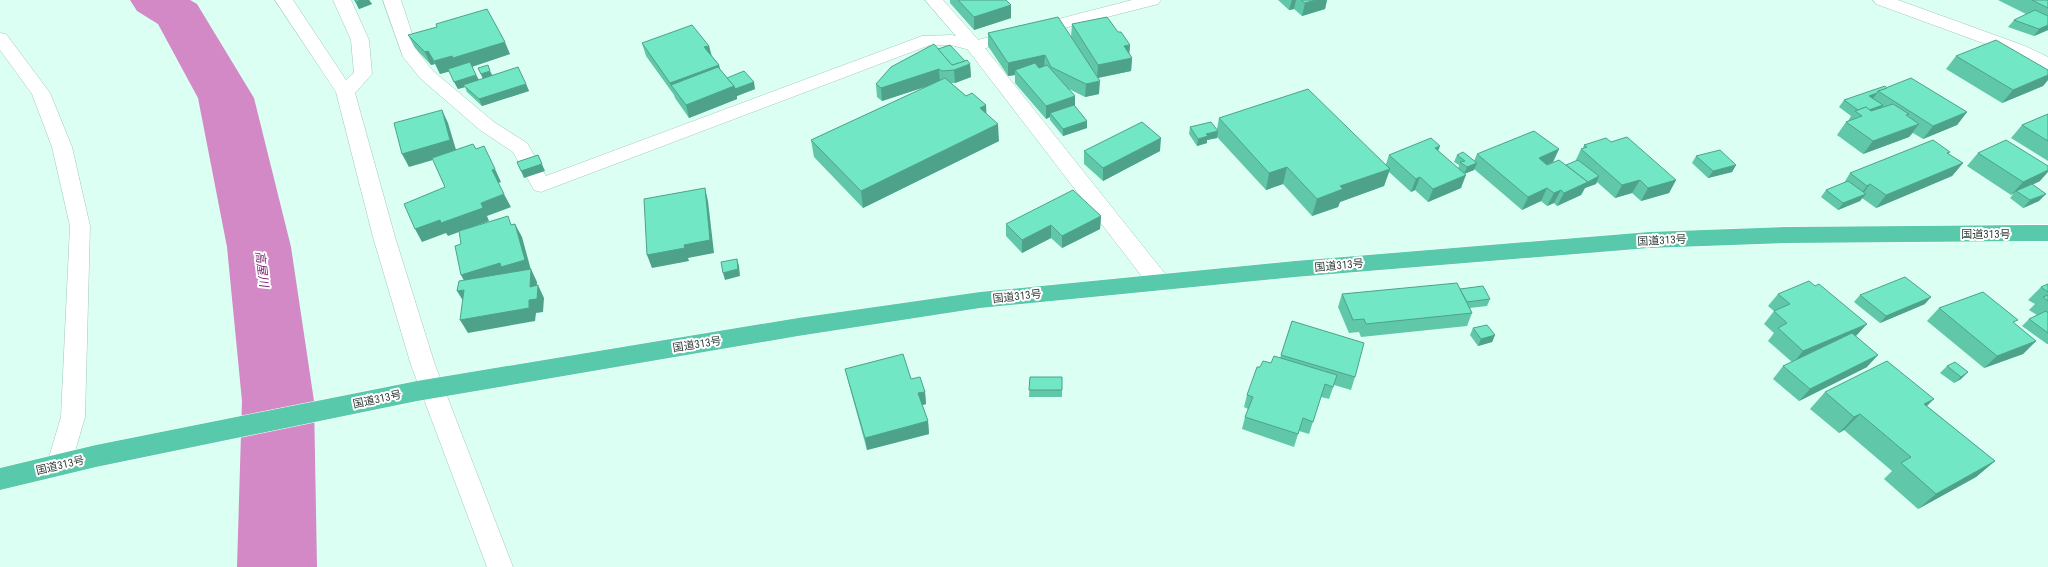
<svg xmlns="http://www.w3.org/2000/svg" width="2048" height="567" viewBox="0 0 2048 567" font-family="'Roboto Condensed','Noto Sans JP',sans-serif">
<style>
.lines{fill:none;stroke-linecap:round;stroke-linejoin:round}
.river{fill:#d289c6;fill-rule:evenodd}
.street-casing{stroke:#a5c7bc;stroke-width:1}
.secondary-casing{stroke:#a5c7bc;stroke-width:1}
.highway-casing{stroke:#fff;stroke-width:1}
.street{fill:#fff;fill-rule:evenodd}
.secondary{fill:#fff;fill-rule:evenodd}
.highway{fill:#58caab;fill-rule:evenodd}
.wall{fill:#61c7a9}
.shaded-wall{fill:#4fa28a}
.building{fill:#71e7c5;stroke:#4fa28a}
.labels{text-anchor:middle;stroke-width:4;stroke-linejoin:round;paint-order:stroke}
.street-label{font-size:11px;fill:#303e39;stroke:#fff}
.water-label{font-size:12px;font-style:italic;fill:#7e2975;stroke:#fff}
</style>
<rect width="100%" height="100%" fill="#dbfff2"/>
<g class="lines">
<path class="river" d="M130 0H190L197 4 254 98 291 247 314 401 317 567H237L242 401 227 247 198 98 158 24 137 11Z"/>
<defs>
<g id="street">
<path d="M275 0H293L346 80 354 73 351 40 333 0H351L369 40 372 74 355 93 395 237 435 365 513 567H487L411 365 373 237 336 92Z"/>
<path d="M383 0H401L418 52 433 71 494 122 527 143 546 176 922 36 952 35 974 41 1132 0H1161L1158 4 974 51 951 45H930L541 192 534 190 513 152 480 130 421 79 403 57Z"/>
<path d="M1873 0H1898L2025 46 2048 57V70L2013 54 1876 4Z"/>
<path d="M0 33 6 34 50 93 72 147 90 226 85 417 69 472 60 475 51 472 47 464 61 417 70 226 52 147 32 94 0 50Z"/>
</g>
<path id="secondary" d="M925 0H943L980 42 1166 275 1169 281 1166 287 1158 289 1150 287 968 50Z"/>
<path id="highway" d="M2048 225V241L1788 243 1649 248 1295 277 980 308 798 336 417 401 96 467 0 490V468L96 445 417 381 798 318 980 292 1295 261 1649 232 1788 227Z"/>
</defs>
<use href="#street" class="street-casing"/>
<use href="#secondary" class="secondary-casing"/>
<use href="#highway" class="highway-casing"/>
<use href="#street" class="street"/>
<use href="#secondary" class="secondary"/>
<use href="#highway" class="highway"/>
</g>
<g class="wall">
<path d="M354 0H369L372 4 359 9Z"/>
<path d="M950 0H1006L1011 5V18L974 30 950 3Z"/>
<path d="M1278 0H1327L1325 9 1302 16 1294 9 1289 10Z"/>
<path d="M1998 0H2048V30L2034 36 2008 27 2014 20 2026 14Z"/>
<path d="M1072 24 1118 32 1130 45 1129 53 1132 58 1131 71 1098 78 1099 94 1085 97 1069 89 1075 96V106L1087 128 1063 136 1050 120V117L1046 119 1015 83V75L1008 76 988 46V33L1077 46 1071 37Z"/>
<path d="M408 35 510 54 472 67 479 80 483 79 478 68 492 76 526 84 529 91 482 106 467 92 465 87 458 89 450 71 440 74 435 64 431 65 415 48Z"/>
<path d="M642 43 709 46 712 56 719 65 720 69 727 78 755 89 737 96V99L689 118 675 98 674 95 646 56Z"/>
<path d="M938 49 965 61 970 64 971 77 955 83H951L966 96 986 105V114L999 141 863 208 814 157 811 140 928 86 882 101 877 97 876 84Z"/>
<path d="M1956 56 2048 70V80L2043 86 2002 103 1946 69Z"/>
<path d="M1887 88 1967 112 1957 125 1923 139 1913 133 1909 137 1863 154 1837 135 1846 122 1848 121 1851 116 1839 107 1844 100Z"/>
<path d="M2048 114V161L2011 138 2022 125Z"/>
<path d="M1219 118 1386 164 1389 155 1438 151 1458 169 1459 165 1454 162 1457 155 1474 161 1477 154 1559 149 1553 162 1547 165H1566L1575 162 1581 149 1583 148 1584 145 1611 142 1676 180 1669 193 1641 201 1632 193 1615 198 1597 182 1596 184 1585 188 1581 195 1557 206 1554 203 1547 206 1541 201 1522 210 1474 169V170L1464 174 1461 188 1428 202 1415 190 1411 192 1389 172 1384 186 1340 202 1338 207 1312 216 1283 184 1266 190 1217 137V138L1207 140V143L1197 146 1189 134 1190 127 1217 129Z"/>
<path d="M1084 151H1160L1103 181 1084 164Z"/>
<path d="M1950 152 1948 154 1963 163 1952 176 1876 208 1862 198 1860 201 1838 210 1821 197 1826 190 1844 183 1850 173Z"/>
<path d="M1978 153 2040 181 2032 185 2039 201 2023 208 2010 198 2014 193 2011 195 1967 166Z"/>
<path d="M1696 156 1736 165 1732 172 1708 178 1692 163Z"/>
<path d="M1101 216 1100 229 1062 248 1051 238 1022 253 1006 236V224Z"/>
<path d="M2048 284V344H2047L2022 326 2029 319 2037 315 2029 310 2035 304 2028 300 2041 287Z"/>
<path d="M1460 289 1490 299 1487 306 1470 308 1472 313 1467 326 1361 337 1359 332 1349 333 1338 307 1342 294Z"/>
<path d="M1778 294 1856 336 1867 367 1799 401 1773 379 1783 366 1792 362 1768 341 1774 333 1764 324 1774 311 1768 306Z"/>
<path d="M1860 295 1925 304 1880 323 1854 302Z"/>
<path d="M1939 308 2015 324 2036 341 2023 354 1984 368 1927 321Z"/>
<path d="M1292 321 1355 377 1351 390 1334 385 1329 399 1321 397 1309 434 1299 431 1294 447 1242 429 1245 417 1248 409 1244 407 1247 395 1271 363 1280 358Z"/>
<path d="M1473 328 1495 335 1492 342 1478 346 1470 335Z"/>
<path d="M1947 366 1968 372 1961 379 1954 383 1940 373Z"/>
<path d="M845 369 911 379 925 392 926 404 922 405 928 421 929 434 867 450 848 381Z"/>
<path d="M1030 377 1062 390V397H1029Z"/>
<path d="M1825 392 1927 406 1995 461 1976 477 1918 509 1884 479 1892 471 1844 430 1839 433 1810 409Z"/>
</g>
<g class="shaded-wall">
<path d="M361 0H369L372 4 359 9 356 2Z"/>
<path d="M1292 0H1296L1294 9 1289 10Z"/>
<path d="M1316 0H1327L1325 9 1302 16 1305 3Z"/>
<path d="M1011 5V18L974 30V17Z"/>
<path d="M2048 25V30L2034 36 2039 29Z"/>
<path d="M505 42 510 54 459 71 458 69 440 74 434 61 452 56Z"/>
<path d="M1130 45 1129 58 1124 46Z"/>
<path d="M709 46 712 59 704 47Z"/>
<path d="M428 51 435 64 431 65 425 52Z"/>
<path d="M1045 55 1044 68 1015 70V75L1008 76V63Z"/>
<path d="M1132 58 1131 71 1097 78 1098 65Z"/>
<path d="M970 64 971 77 955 83 954 70Z"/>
<path d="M719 65 722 78 671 86 670 83Z"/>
<path d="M939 69 940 82 882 101 881 88Z"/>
<path d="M490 71 494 78 484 81 481 74Z"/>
<path d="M476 75 480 82 463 85 465 87 458 89 454 82Z"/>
<path d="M2048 75V80L2043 86 2002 103 2013 90Z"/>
<path d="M1100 81 1099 94 1085 97 1086 84Z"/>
<path d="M754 82 755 89 737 96V99L689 118 686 105 734 86Z"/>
<path d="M526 84 529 91 482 106 479 99Z"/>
<path d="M1877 93 1872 100 1869 96Z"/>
<path d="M1075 96V109L1050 113V117L1046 119V106Z"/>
<path d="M986 105 987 123 980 108Z"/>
<path d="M1883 105 1878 112 1862 116 1861 112Z"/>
<path d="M442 110 448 123 457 153 409 167 402 154Z"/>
<path d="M1967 112 1957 125 1923 139 1933 126Z"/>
<path d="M1087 121V128L1063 136V129Z"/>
<path d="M998 124 999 141 863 208 861 191Z"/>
<path d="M1919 124 1909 137 1863 154 1873 141Z"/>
<path d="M1218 131 1217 138 1207 140V143L1197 146 1198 139 1206 134Z"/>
<path d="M1161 138 1160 151 1103 181V168Z"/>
<path d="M1440 146 1435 159V148Z"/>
<path d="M1559 149 1553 162 1533 171 1539 158Z"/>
<path d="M538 155 545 171 524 178 521 171Z"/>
<path d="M1477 163 1474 170 1464 174 1467 167Z"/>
<path d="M1963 163 1952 176 1876 208 1886 195Z"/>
<path d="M1736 165 1732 172 1708 178 1713 171Z"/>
<path d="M1287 167 1283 184 1266 190 1269 173Z"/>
<path d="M495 169 501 182 498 183 492 170Z"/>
<path d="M1390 169 1384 186 1340 202 1338 207 1312 216 1317 199 1340 186Z"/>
<path d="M2048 170V172L2040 181 2017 192 2016 191 2014 193 2011 195 2023 182Z"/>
<path d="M1466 175 1461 188 1428 202 1433 189Z"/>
<path d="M1599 176 1596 184 1585 188 1581 195 1557 206 1564 193Z"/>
<path d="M1420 177 1415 190 1411 192 1416 179Z"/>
<path d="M1640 180 1632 193 1615 198 1622 185Z"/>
<path d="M1676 180 1669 193 1641 201 1648 188Z"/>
<path d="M1870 184 1862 195 1866 194 1860 201 1838 210 1843 203 1859 196 1867 186Z"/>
<path d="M705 188 708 201 714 253 688 258 689 261 652 268 647 255 684 245Z"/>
<path d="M1547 188 1541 201 1522 210 1528 197Z"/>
<path d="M1561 190 1554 203 1547 206 1554 193Z"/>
<path d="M504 194 511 207 487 216 489 221 448 236 446 233 422 242 415 229Z"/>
<path d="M2046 194 2039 201 2023 208 2030 200Z"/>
<path d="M1101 216 1100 229 1062 248V236Z"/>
<path d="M515 224 522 237 531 270V269L537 282 536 299 538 285 544 298 543 312 536 313 535 321 468 333 460 320 468 288 461 275Z"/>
<path d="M1051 225V238L1022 253V240Z"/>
<path d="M737 259 739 266 740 276 725 280 723 273Z"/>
<path d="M464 290 465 304 457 291Z"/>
<path d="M1931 297 1925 304 1880 323 1886 316Z"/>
<path d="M1867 324 1856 336 1793 363 1803 351Z"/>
<path d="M1495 335 1492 342 1478 346 1481 339Z"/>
<path d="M2036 341 2023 354 1984 368 1997 356Z"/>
<path d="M1878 355 1867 367 1799 401 1810 389Z"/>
<path d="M1968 372 1961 379 1954 383 1961 377Z"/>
<path d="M925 392 926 404 920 406 918 393Z"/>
<path d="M1934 399 1918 415 1924 404Z"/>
<path d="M1860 414 1844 430 1839 433 1854 417Z"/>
<path d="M928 421 929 434 867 450 865 438Z"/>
<path d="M1995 461 1976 477 1918 509 1936 494Z"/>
</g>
<g class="building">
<path d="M355 0H361L356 2Z"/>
<path d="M958 0H1006L1011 5 974 17Z"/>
<path d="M1301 0H1316L1305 3Z"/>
<path d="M2032 0H2048V8Z"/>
<path d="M487 9 505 42 453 58 452 56 434 61 428 51 425 52 408 35 437 27 436 24Z"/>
<path d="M2035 10 2048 16V25L2039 29 2014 20Z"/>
<path d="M1058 17 1100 81 1086 84 1051 67 1045 55 1008 63 988 33Z"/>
<path d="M1107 17 1118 32H1121L1130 45 1124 46 1132 58 1098 65 1072 24Z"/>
<path d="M692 25 709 46 704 47 719 65 670 83 642 43Z"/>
<path d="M1996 40 2048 70V75L2013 90 1956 56Z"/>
<path d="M934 44 952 65 967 60 970 64 954 70 942 71 939 69 881 88 876 84 891 67Z"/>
<path d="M950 45 965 61 952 65 938 49Z"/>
<path d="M470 62 476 75 454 82 448 69Z"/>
<path d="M1035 63 1039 68 1047 65 1075 96 1046 106 1015 70Z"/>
<path d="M488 65 490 71 481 74 478 68Z"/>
<path d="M518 67 526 84 479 99 463 85Z"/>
<path d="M718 67 734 86 686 105 671 85Z"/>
<path d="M744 71 754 82 735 89 734 86 727 78Z"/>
<path d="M945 78 966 96 972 93 986 105 980 108 998 124 861 191 811 140Z"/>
<path d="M1911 78 1967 112 1933 126 1878 91Z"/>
<path d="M1885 86 1887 88 1878 91 1877 93 1869 96 1883 105 1869 110 1866 107 1858 110 1844 100Z"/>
<path d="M1308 89 1390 169 1340 186 1343 189 1317 199 1287 167 1269 173 1219 118Z"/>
<path d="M1893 104 1909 114 1906 115 1919 124 1873 141 1846 122 1862 116 1855 111 1866 107 1871 111Z"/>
<path d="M1074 105 1087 121 1063 129 1050 113Z"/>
<path d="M442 110 450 140 402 154 394 123Z"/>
<path d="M2048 114V141L2022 125Z"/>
<path d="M1142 122 1161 138 1103 168 1084 151Z"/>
<path d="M1211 122 1218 131 1206 134 1208 136 1198 139 1190 127Z"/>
<path d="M1534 131 1559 149 1539 158 1547 165 1559 160 1588 182 1564 193 1561 190 1554 193 1547 188 1528 197 1477 154Z"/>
<path d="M1627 137 1676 180 1648 188 1640 180 1622 185 1581 149 1587 147 1584 145 1606 138 1611 142Z"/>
<path d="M1431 138 1440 146 1435 148 1466 175 1433 189 1420 177 1416 179 1389 155Z"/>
<path d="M1933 140 1950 152 1947 153 1963 163 1886 195 1870 184 1867 186 1850 173Z"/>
<path d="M2006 140 2048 166V170L2023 182 1978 153Z"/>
<path d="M473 144 476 149 484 146 495 169 492 170 504 194 481 203 483 208 441 223 440 220 415 229 404 204 445 187 432 158Z"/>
<path d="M1720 150 1736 165 1713 171 1696 156Z"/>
<path d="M1463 152 1477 163 1467 167 1460 162 1465 161 1457 155Z"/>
<path d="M538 155 542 164 521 171 517 162Z"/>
<path d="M1578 160 1599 176 1588 182 1566 165Z"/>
<path d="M1848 181 1866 194 1843 203 1826 190Z"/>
<path d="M2032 184 2046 194 2030 200 2016 191Z"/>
<path d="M705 188 710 240 684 245 685 248 647 255 644 199Z"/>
<path d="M1073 190 1101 216 1062 236 1051 225 1022 240 1006 224Z"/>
<path d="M508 216 511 225 515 224 525 260 501 267 500 263 461 275 455 246 461 244 459 231Z"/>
<path d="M737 259 738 269 723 273 721 262Z"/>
<path d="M531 269 530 287 538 285 537 299 529 300V308L460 320 464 290 457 291 459 281Z"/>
<path d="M1905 277 1931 297 1886 316 1860 295Z"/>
<path d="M1809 281 1815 286 1819 284 1867 324 1803 351 1778 328 1787 323 1774 311 1790 304 1778 294Z"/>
<path d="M1457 283 1472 313 1366 324 1364 319 1353 320 1342 294Z"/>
<path d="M2048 284V292L2041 287Z"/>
<path d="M1483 286 1490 299 1467 302 1460 289Z"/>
<path d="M1983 292 2018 320 2013 322 2036 341 1997 356 1939 308Z"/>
<path d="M2048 295V301L2043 297Z"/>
<path d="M2046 311 2048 313V333L2029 319Z"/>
<path d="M1292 321 1364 343 1355 377 1281 355Z"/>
<path d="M1487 325 1495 335 1481 339 1473 328Z"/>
<path d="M1852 333 1878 355 1810 389 1783 366Z"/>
<path d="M903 354 911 379 920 377 925 392 918 393 928 421 865 438 845 369Z"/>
<path d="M1274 356 1337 375 1333 387 1325 384 1313 422 1303 418 1298 434 1245 417 1253 397 1247 395 1257 367H1260L1263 361 1271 363Z"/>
<path d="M1887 361 1934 399 1924 404 1995 461 1936 494 1901 463 1911 457 1860 414 1854 417 1825 392Z"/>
<path d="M1955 362 1968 372 1961 377 1947 366Z"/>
<path d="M1030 377H1062V390H1029Z"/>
</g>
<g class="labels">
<g class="street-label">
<text x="1986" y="238">国道313号</text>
<text transform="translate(1662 240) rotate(-3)" y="4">国道313号</text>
<text transform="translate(1339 265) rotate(-5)" y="4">国道313号</text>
<text transform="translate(1017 296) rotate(-6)" y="4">国道313号</text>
<text transform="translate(697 344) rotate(-9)" y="4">国道313号</text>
<text transform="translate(377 399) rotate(-12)" y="4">国道313号</text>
<text transform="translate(60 465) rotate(-13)" y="4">国道313号</text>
</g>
<g class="water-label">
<text transform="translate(262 269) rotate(83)" y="4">高屋川</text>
</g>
</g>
</svg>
